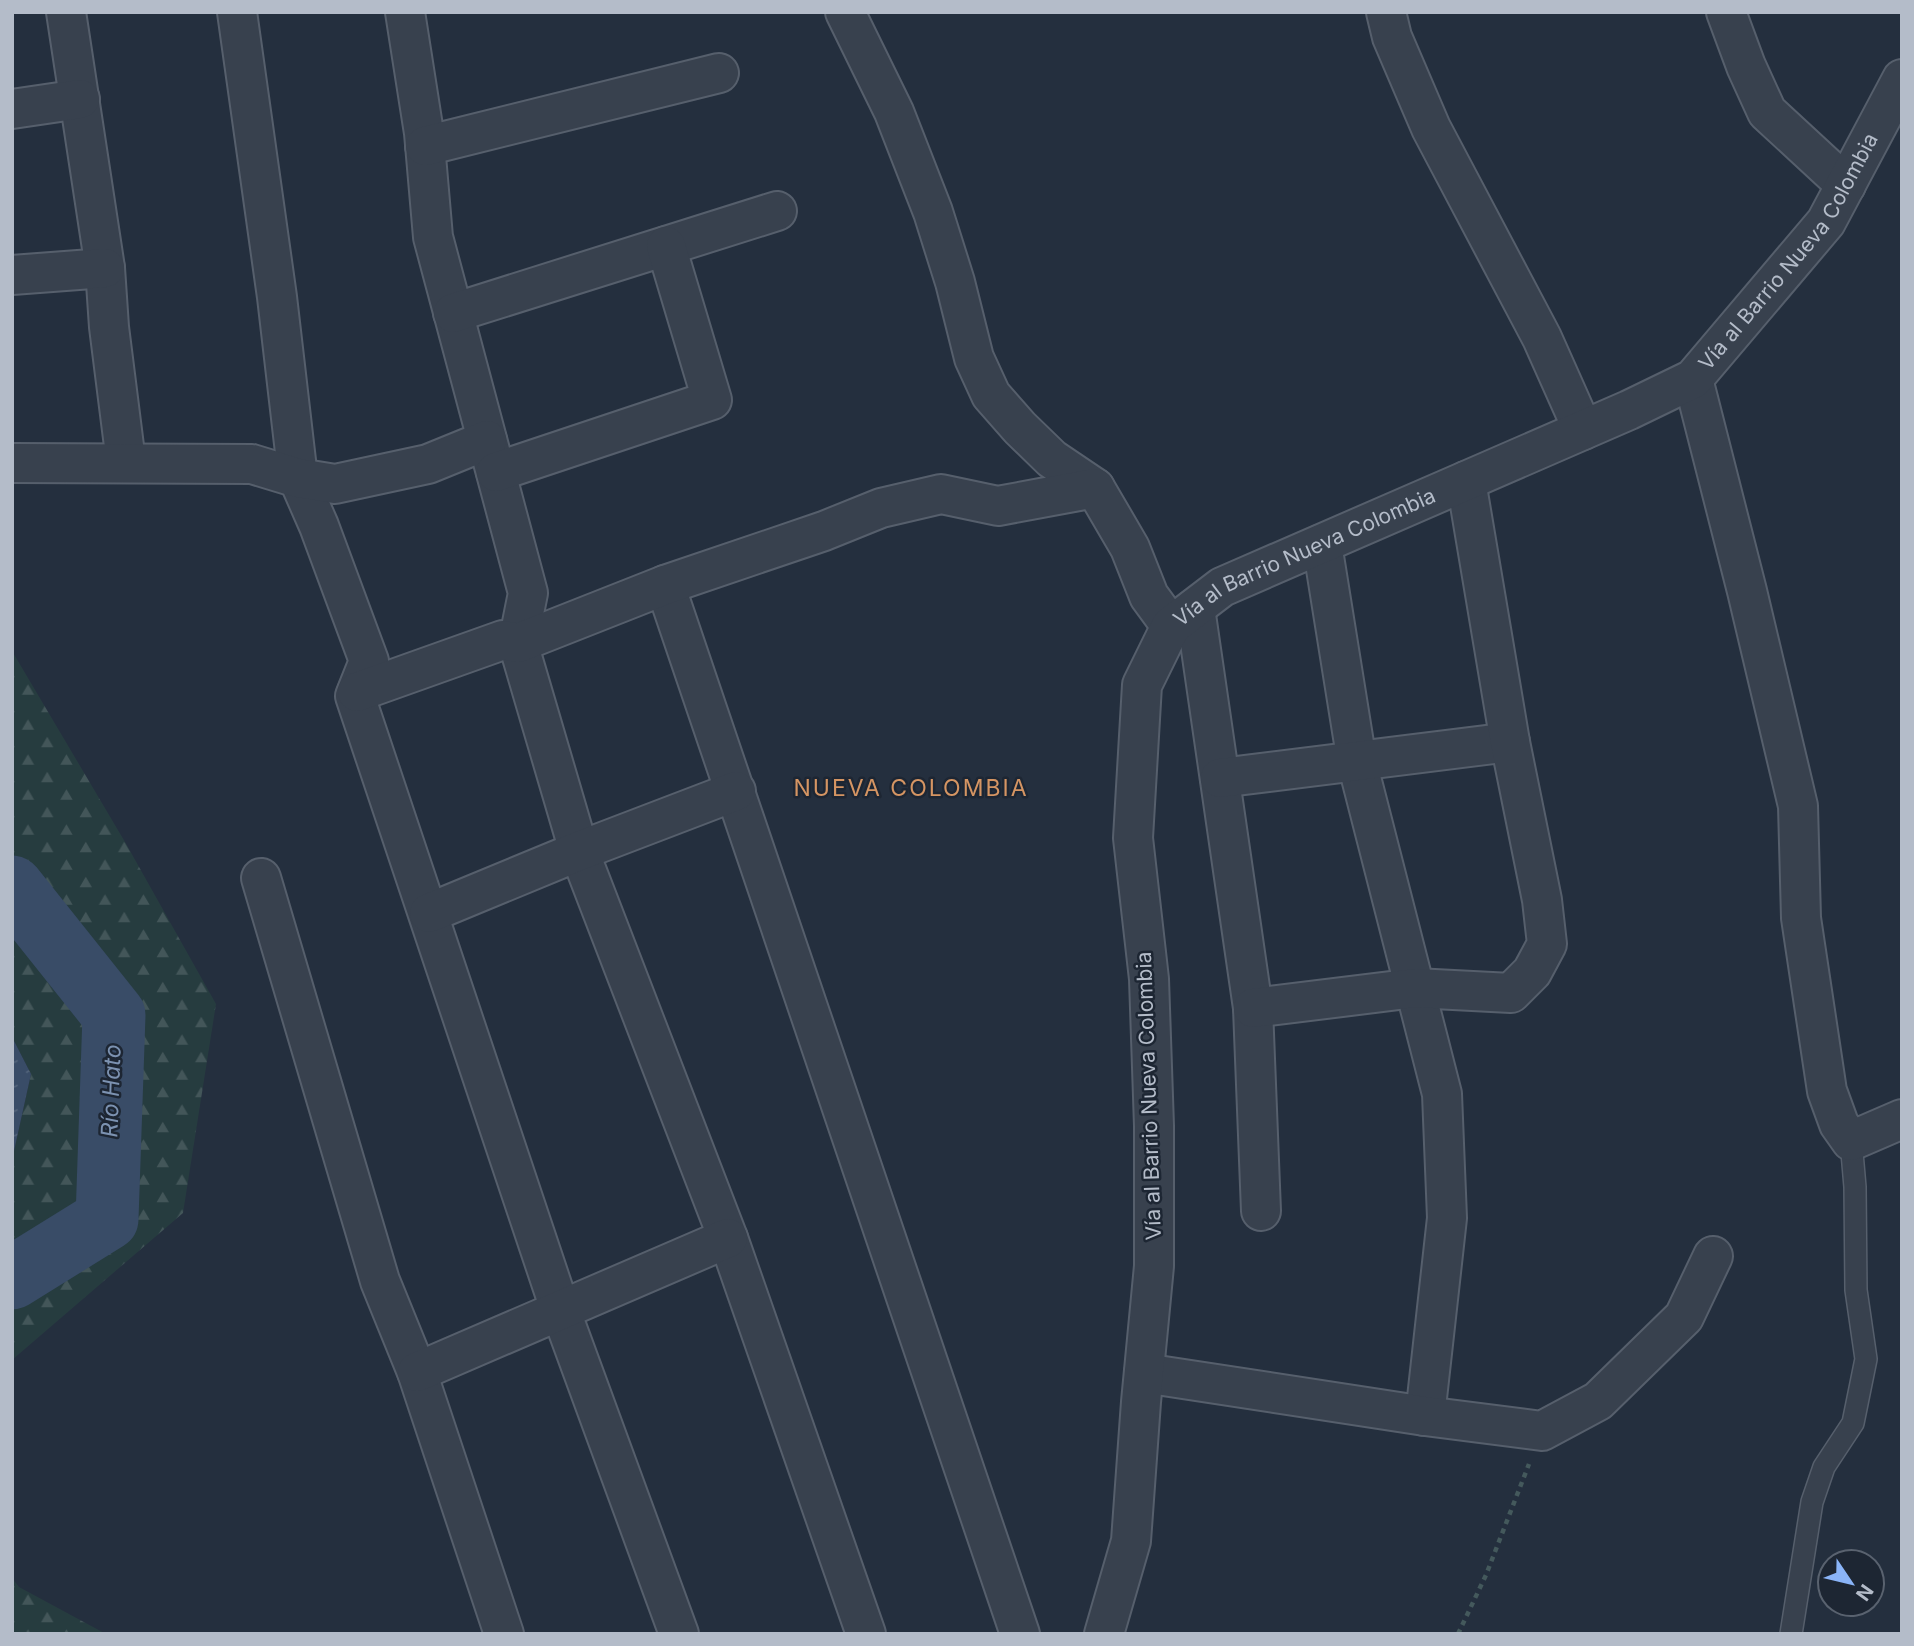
<svg xmlns="http://www.w3.org/2000/svg" width="1914" height="1646" viewBox="0 0 1914 1646" font-family="Inter,sans-serif">
<style>
.forest{fill:url(#forest-firs)}
.water{fill:url(#water-ripples)}
.lines{fill:none;stroke-linecap:round;stroke-linejoin:round}
.river{stroke:#394c67;stroke-width:63}
.lane-casing{stroke:#565f6c;stroke-width:24}
.street-casing{stroke:#565f6c;stroke-width:42}
.path{stroke:#44595c;stroke-width:4.5;stroke-dasharray:5 5;stroke-linecap:butt}
.lane{stroke:#38414e;stroke-width:21}
.street{stroke:#38414e;stroke-width:38}
.labels{text-anchor:middle;stroke-width:5;stroke-linejoin:round;paint-order:stroke}
.street-label{font-size:21px;fill:#b4bcc9;stroke:#1d2633}
.neighbourhood-label{font-size:23px;letter-spacing:2px;fill:#d59563;stroke:#1d2633}
.water-label{font-size:23px;font-style:italic;fill:#7c92b1;stroke:#1d2633}
</style>
<defs>
<pattern id="forest-firs" width="22" height="20" patternUnits="userSpaceOnUse" patternTransform="scale(1.75)"><rect width="22" height="20" fill="#263c3f"/><path d="M5 1l3.5 6h-7zM16 11l3.5 6h-7z" fill="#435659"/></pattern>
<pattern id="water-ripples" width="26" height="14" patternUnits="userSpaceOnUse" patternTransform="scale(1.75)"><rect width="26" height="14" fill="#394c67"/><path d="M2 4q2-2 4 0t4 0M15 11q2-2 4 0t4 0" fill="none" stroke="#53647b"/></pattern>
</defs>
<rect width="100%" height="100%" fill="#242f3e"/>
<g class="forest">
<path d="M12 651 125 842 216 1004 183 1213 12 1360V1160L31 1074 12 1037Z"/>
<path d="M12 1578 19 1587 106 1634H12Z"/>
</g>
<path class="water" d="M12 1037 31 1074 12 1160Z"/>
<g class="lines">
<path class="river" d="M12 887 114 1015 107 1219 12 1278"/>
<defs>
<path id="lane" d="M1791 1634 1812 1502 1824 1467 1853 1423 1866 1359 1856 1290 1855 1187 1851 1141"/>
<g id="street">
<path d="M66 12 105 268 109 327 126 462"/>
<path d="M237 12 277 297 298 478 319 526 369 661 355 696 560 1309 679 1634"/>
<path d="M405 12 424 133 433 237 528 593 518 643 579 851 728 1238 866 1634"/>
<path d="M845 12 894 112 933 212 955 282 974 358 991 395 1020 428 1052 459 1095 488"/>
<path d="M1386 12 1392 37 1431 128 1542 338 1583 430"/>
<path d="M1726 12 1746 66 1767 112 1846 185"/>
<path d="M12 109 80 99"/>
<path d="M425 146 719 73"/>
<path d="M12 275 105 268"/>
<path d="M453 313 777 211"/>
<path d="M1693 379 1747 591 1798 806 1801 918 1827 1091 1839 1124 1851 1141 1902 1119"/>
<path d="M12 463 252 464 298 478 335 484 428 464 487 440"/>
<path d="M496 472 712 400 666 246"/>
<path d="M1322 544 1357 762 1442 1094 1447 1218 1425 1416"/>
<path d="M665 585 1020 1634"/>
<path d="M1195 608 1253 1008 1261 1211"/>
<path d="M357 692 503 640 518 643 665 585 824 531 881 508 941 494 998 506 1095 488 1130 548 1149 596 1171 626"/>
<path d="M1220 778 1510 742"/>
<path d="M261 878 380 1281 417 1372 504 1634"/>
<path d="M429 913 579 851 736 791"/>
<path d="M1253 1008 1415 988 1511 993 1532 972 1547 944 1542 900 1510 742 1466 481"/>
<path d="M417 1372 728 1238"/>
<path d="M1144 1373 1425 1416 1542 1431 1598 1401 1684 1317 1713 1256"/>
<path id="s1" d="M1104 1634 1131 1541 1141 1402 1154 1266V1126L1149 979 1133 838 1142 685 1171 626 1222 587 1629 410 1693 379 1826 222 1902 79"/>
</g>
</defs>
<use href="#lane" class="lane-casing"/>
<use href="#street" class="street-casing"/>
<path class="path" d="M1458 1634 1486 1575 1529 1464"/>
<use href="#lane" class="lane"/>
<use href="#street" class="street"/>
</g>
<g class="labels">
<g class="street-label">
<text dy="7" stroke="none"><textPath href="#s1" startOffset="1760">Vía al Barrio Nueva Colombia</textPath></text>
<text dy="7" stroke="none"><textPath href="#s1" startOffset="1172">Vía al Barrio Nueva Colombia</textPath></text>
<text transform="translate(1149 1096) rotate(-92)" y="7">Vía al Barrio Nueva Colombia</text>
</g>
<g class="neighbourhood-label">
<text x="911" y="796">NUEVA COLOMBIA</text>
</g>
<g class="water-label">
<text transform="translate(111 1091) rotate(-88)" y="8">Río Hato</text>
</g>
</g>
<rect width="1914" height="1646" fill="none" stroke="#b4bcc9" stroke-width="28"/>
<g transform="translate(1851 1583) rotate(125)"><circle r="33" fill="#1d2633" stroke="#59626f" stroke-width="2"/>
<path d="M0-5L12 26L0 18L-12 26Z" fill="#8ab4f8"/>
<text y="-10" font-size="19" font-weight="bold" text-anchor="middle" fill="#b4bcc9">N</text>
</g>
</svg>
